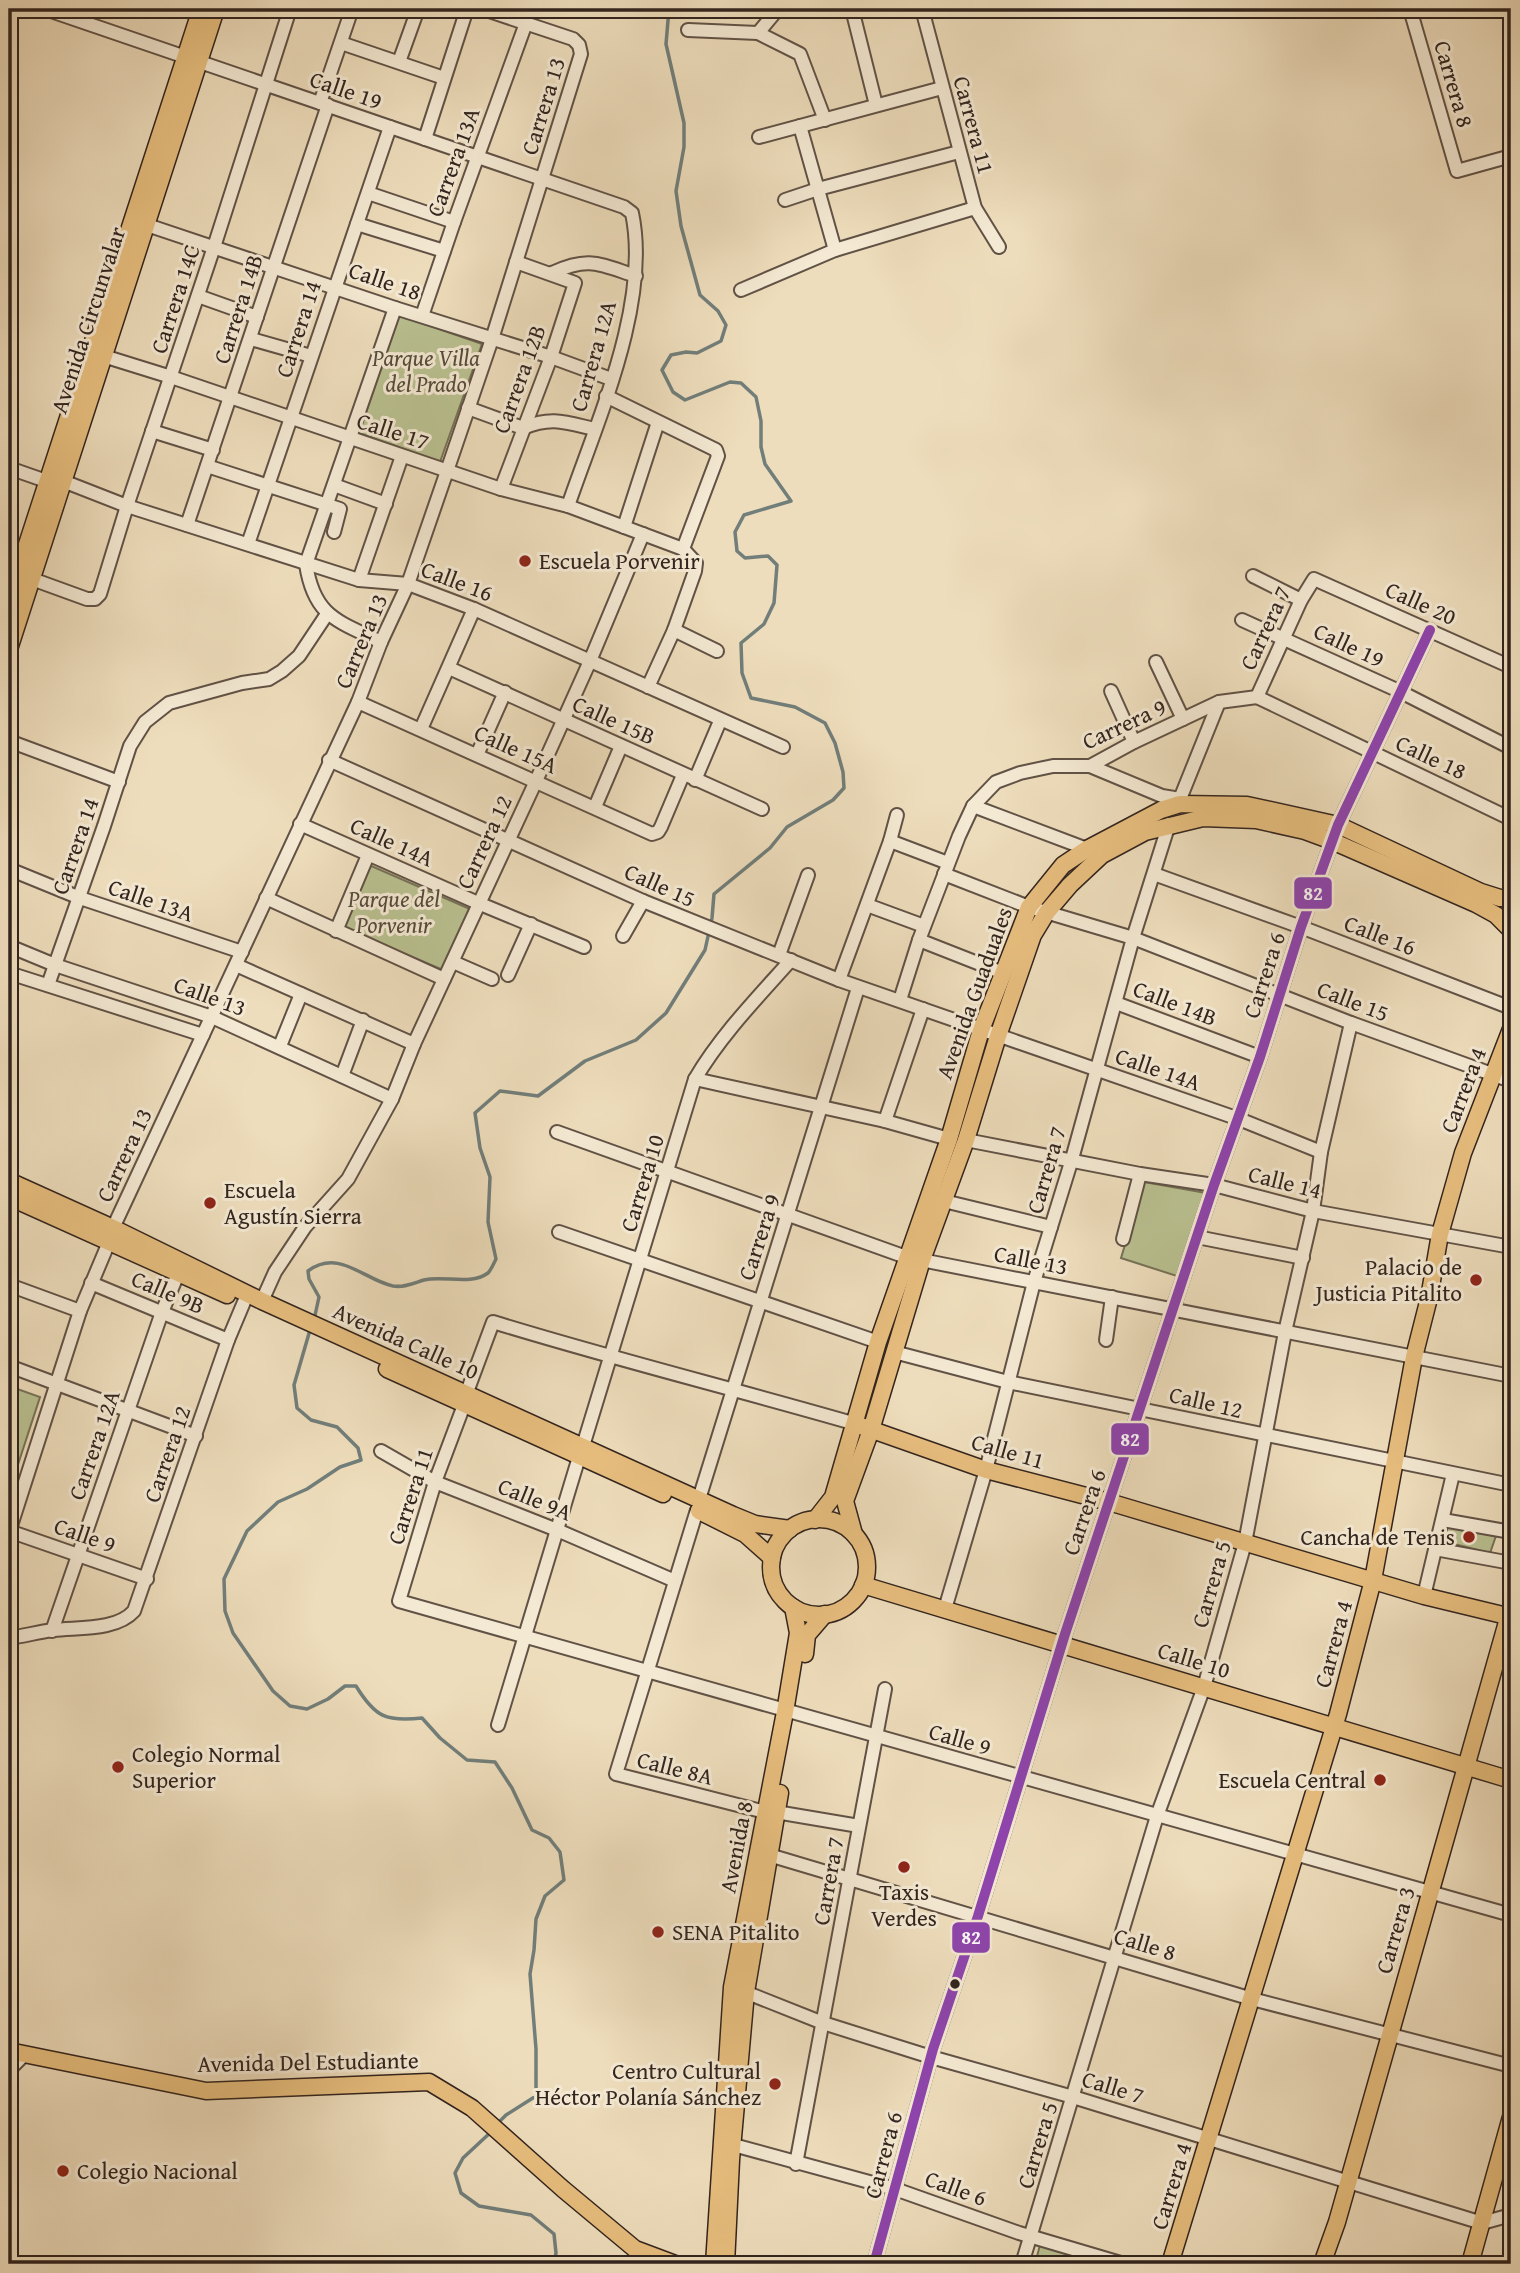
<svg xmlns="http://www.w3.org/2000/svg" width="1520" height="2273" viewBox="0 0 1520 2273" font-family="'Gentium Book Plus',serif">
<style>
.green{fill:#b9c090;stroke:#767257;stroke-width:2}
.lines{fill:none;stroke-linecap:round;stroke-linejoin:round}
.stream{stroke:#717e7a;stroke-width:3.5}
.minor-casing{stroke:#615246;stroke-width:16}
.major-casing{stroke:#32241e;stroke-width:19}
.highway-casing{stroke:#32241e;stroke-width:21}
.minor{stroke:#f4e9d3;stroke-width:12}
.major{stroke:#e7be7e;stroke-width:16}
.highway{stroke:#e7be7e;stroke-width:18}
.bus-1-casing{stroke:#f4e9d3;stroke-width:16}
.bus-1{stroke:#8e44ad;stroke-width:10}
.poi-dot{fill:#8f2418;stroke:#f4e9d3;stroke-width:2.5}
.bus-dot{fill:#32241e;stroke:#f4e9d3;stroke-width:2.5}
.labels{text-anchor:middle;stroke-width:6;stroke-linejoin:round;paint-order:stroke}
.street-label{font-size:23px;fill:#32241e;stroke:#f4e9d3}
.park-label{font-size:23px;font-style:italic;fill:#544b3a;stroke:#f4e9d3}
.poi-label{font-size:23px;fill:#32241e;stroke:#f4e9d3;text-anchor:start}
.line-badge{stroke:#f4e9d3;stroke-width:2.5}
.badge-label{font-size:19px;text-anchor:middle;font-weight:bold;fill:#fff}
</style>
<rect width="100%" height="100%" fill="#eeddbc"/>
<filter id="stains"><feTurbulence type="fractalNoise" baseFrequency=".00286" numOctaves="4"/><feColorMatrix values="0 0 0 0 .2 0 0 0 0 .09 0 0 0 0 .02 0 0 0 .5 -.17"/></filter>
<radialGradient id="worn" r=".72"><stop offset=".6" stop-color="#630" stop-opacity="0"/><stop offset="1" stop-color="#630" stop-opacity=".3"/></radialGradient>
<g class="green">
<path d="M399 315 482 344 440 462 359 433Z"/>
<path d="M369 865 470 909 443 970 344 928Z"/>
<path d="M1144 1182 1206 1193 1180 1277 1121 1258Z"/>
<path d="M9 1386 40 1397 9 1492Z"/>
<path d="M1447 1522 1497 1533 1490 1553 1442 1541Z"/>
<path d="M1040 2245 1106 2264H1035Z"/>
</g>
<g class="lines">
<g class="stream">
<path d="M314 1320 319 1297 309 1279 308 1271C339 1248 364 1280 393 1286 404 1288 414 1283 424 1280 444 1275 470 1286 488 1273 491 1270 494 1263 496 1259L488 1222 490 1177 480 1148 475 1113 500 1091 538 1096 585 1061 636 1040 666 1013 705 950 712 918 714 894 770 848 787 827 833 800 844 788 843 772 835 743 825 723 795 707 751 698 742 673 741 643 764 624 774 603 777 565 768 556 745 558 737 551 735 532 744 515 791 501 765 464 761 447V421L756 397 741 383 730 382 685 400 673 392 662 370 671 355 686 352 697 353 721 341 726 325 718 311 700 295 681 226 676 191 684 147V123L666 44 669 9"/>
<path d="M310 1330 294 1385 297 1408 311 1420 337 1427 358 1448 361 1460 340 1467 307 1489 278 1502 247 1531 224 1579 225 1611 233 1633 273 1691 290 1706 307 1709 328 1699 345 1686H356C375 1717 386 1722 422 1718L440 1738 467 1760 495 1762 512 1788 532 1830 549 1838 560 1852 564 1880 545 1896 536 1919 534 1950 530 1974 536 2049V2096L506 2115 498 2123"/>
<path d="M491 2132 463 2158 455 2173 461 2193 479 2206 531 2215 554 2234 556 2253 554 2264"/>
</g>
<defs>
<g id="minor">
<path d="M45 9 624 207 632 213C651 303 597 421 568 506"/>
<path d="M852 9 876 105"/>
<path d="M922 9 975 208 999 247"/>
<path d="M1410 9 1457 171 1511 156"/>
<path d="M688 30 758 33 800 54 825 120"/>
<path d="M758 33 778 9"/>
<path d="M341 43 444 78"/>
<path d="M399 62 418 9"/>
<path d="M320 103 352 9"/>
<path d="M800 126 835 250"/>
<path d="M759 137 942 88"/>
<path d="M425 139 467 9"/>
<path d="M368 193 454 222"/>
<path d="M785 200 818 189 959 152"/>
<path d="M144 224 395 308 551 357 611 379"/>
<path d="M357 224 444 251"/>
<path d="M552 273C589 256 599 264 636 276"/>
<path d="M741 290 835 250 975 208"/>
<path d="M198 296 257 317"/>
<path d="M422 316 454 222 526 23"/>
<path d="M251 339 311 356"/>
<path d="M97 354 171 377 501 489 568 506 683 549 696 563 695 571 674 630 648 687"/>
<path d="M606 396 716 450 718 456 683 549"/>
<path d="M468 408 523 428C551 416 565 422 594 429"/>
<path d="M152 431 213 450"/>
<path d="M207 466 340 509 334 532"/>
<path d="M9 468 49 482"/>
<path d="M63 481 127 506 359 580 408 584 474 609 783 747"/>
<path d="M334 485 386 504"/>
<path d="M501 489 551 357 575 283 516 262"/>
<path d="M187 525 328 105"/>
<path d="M624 527 658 422"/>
<path d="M248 544 390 127"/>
<path d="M1253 576 1301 600"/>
<path d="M32 579 87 599H95L100 594 127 506 214 247 290 9"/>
<path d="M359 580 402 456"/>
<path d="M1242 620 1399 691 1511 748"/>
<path d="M674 630 717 651"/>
<path d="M381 642C338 621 314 617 306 564L395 308"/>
<path d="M1156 662 1183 719"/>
<path d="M449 668 762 809"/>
<path d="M1111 691 1134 742"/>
<path d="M1257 697 1301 600 1314 579 1511 667"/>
<path d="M1257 697 1511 819"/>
<path d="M358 702 652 834 658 832 661 827 683 775"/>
<path d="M421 729 474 609"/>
<path d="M9 741 119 782"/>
<path d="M477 755 505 692"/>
<path d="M329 760 643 901 839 980 1239 1119 1321 1152"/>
<path d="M1090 766 1162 796 1180 799"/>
<path d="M695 780 720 721"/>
<path d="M1180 804V799L1219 702"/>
<path d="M973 806 1087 849"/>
<path d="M595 807 621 746"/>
<path d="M300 824 478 903 584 947"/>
<path d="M890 841 948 863"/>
<path d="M9 869 80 898 242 952"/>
<path d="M944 874 1029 907 1133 938 1351 1023 1511 1081"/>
<path d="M1154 874 1301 927 1511 1008"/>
<path d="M266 898 444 979"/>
<path d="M867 905 924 926"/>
<path d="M336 931 368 855"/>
<path d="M623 936 643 901"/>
<path d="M919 940 1003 973"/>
<path d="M9 946 55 965 212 1017 392 1099"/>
<path d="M779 955 808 875"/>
<path d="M453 962 492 979"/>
<path d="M236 965 414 1044"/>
<path d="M9 973 203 1035"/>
<path d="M508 975 531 924"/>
<path d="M839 980 890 841 897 815"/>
<path d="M48 985 104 826 130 746 145 722 169 703 242 683 269 679 282 671 299 656 327 614"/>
<path d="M900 1000 919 940 959 836 973 806 996 782 1020 773 1053 766H1090L1134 742 1219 702 1257 697"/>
<path d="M1116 1003 1260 1057"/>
<path d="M280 1046 301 994"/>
<path d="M342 1076 363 1020"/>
<path d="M695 1079 885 1121 949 1139"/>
<path d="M885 1121 923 1009"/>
<path d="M557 1132 906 1257 1511 1376"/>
<path d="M966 1140 1140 1174 1214 1185 1313 1211 1511 1247"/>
<path d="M944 1201 1051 1227"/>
<path d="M113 1228 358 702 381 642 408 584 447 471 492 339 581 54 579 45 573 39 483 9"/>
<path d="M559 1232 878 1342"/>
<path d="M1197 1237 1303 1258"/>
<path d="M1123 1239 1140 1174"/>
<path d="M91 1283 228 1340"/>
<path d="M9 1285 80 1311"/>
<path d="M262 1301 275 1272 305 1227 348 1179 392 1099 414 1044 536 781 590 661 643 534"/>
<path d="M1106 1340 1112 1297"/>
<path d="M894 1352 1008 1382 1511 1485"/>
<path d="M9 1366 196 1436"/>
<path d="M467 1392 493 1322C613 1359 735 1389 856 1424"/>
<path d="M464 1405 435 1482 399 1601 1511 1915"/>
<path d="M583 1446 695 1079C721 1035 757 998 791 960"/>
<path d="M381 1451 435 1482 557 1530 675 1581"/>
<path d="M699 1499 858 988"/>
<path d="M697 1510 616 1774 765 1812"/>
<path d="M1443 1520 1511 1532"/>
<path d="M9 1531 147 1579"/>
<path d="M9 1532 80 1311 109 1242"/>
<path d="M1435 1549 1511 1563"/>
<path d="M1424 1596 1453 1474"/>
<path d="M945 1609 986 1470 1034 1282 1072 1159 1133 938 1169 824"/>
<path d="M52 1631 162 1312 178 1274"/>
<path d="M9 1638C24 1636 38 1632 53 1630 78 1627 116 1631 134 1611L228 1340 244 1302"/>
<path d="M498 1725 579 1457"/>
<path d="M776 1812 859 1826"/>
<path d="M769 1855 1252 1999 1511 2066"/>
<path d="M740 1990 823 2023 931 2057 1073 2097 1482 2223 1511 2215"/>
<path d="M9 2070 24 2055"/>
<path d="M726 2143 895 2189 1019 2233 1124 2264"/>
<path d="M796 2164 885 1689"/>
<path d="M874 2264 933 2049 978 1916 1065 1634 1214 1185 1260 1057 1301 927 1338 825 1430 630"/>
<path d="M1022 2264 1157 1816 1204 1687 1245 1543 1285 1332 1313 1211 1321 1152 1351 1023"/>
</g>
<g id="major">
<path d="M9 1181 113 1228 262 1301 733 1515 755 1524 790 1529"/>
<path d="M9 1197 227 1295"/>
<path d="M387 1369 663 1494"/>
<path d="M861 1426 986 1470 1109 1502 1424 1596 1511 1617"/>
<path d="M699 1511 745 1534 772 1558"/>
<circle cx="819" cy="1567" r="48"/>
<path d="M815 1520 833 1497 878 1342 949 1139 981 1030 1029 907 1063 865 1087 849 1161 810 1180 804 1247 805 1338 825 1481 892 1500 898H1511"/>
<path d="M854 1534 845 1501 871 1430 922 1260 966 1140 998 1036 1033 935 1047 912 1070 885 1102 855 1145 832 1203 818 1256 820 1305 831 1332 841 1476 904 1496 915 1511 930"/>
<path d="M863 1585 1511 1780"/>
<path d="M805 1654 807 1635 825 1614"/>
<path d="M9 2051 206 2091 429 2082 472 2108 563 2189 635 2249 675 2264"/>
<path d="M714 2264 732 1987 785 1712 798 1633 793 1607"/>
<path d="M726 2264 731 2160 746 1992 780 1793"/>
<path d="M1170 2264 1338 1714 1373 1580 1414 1357 1429 1298 1440 1234 1463 1153 1511 1029"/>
<path d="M1322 2264 1337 2222 1511 1608"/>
<path d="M1470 2264 1511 2117"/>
</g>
<g id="highway">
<path d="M9 603 202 9"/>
<path d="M9 646 215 9"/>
</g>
</defs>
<use href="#minor" class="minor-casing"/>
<use href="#major" class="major-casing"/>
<use href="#highway" class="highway-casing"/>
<use href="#minor" class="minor"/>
<use href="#major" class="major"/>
<use href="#highway" class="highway"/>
<defs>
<path id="bus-1" d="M874 2264 933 2049 978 1916 1065 1634 1214 1185 1260 1057 1301 927 1338 825 1430 630"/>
</defs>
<use href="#bus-1" class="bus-1-casing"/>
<use href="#bus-1" class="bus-1"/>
</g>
<g class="poi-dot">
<circle cx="525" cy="561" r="7"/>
<circle cx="210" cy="1203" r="7"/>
<circle cx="1476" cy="1280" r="7"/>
<circle cx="1469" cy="1537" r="7"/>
<circle cx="118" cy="1767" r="7"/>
<circle cx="1380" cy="1780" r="7"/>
<circle cx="904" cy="1867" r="7"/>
<circle cx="658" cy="1932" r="7"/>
<circle cx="775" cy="2084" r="7"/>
<circle cx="63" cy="2171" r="7"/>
</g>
<circle class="bus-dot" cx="955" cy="1984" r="6"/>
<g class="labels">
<g class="street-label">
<text transform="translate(1454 84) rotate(74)" y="8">Carrera 8</text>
<text transform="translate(346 90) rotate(19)" y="8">Calle 19</text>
<text transform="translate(543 106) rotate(-73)" y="8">Carrera 13</text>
<text transform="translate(974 125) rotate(75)" y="8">Carrera 11</text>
<text transform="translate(453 162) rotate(-70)" y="8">Carrera 13A</text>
<text transform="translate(385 281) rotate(19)" y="8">Calle 18</text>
<text transform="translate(175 299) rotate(-72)" y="8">Carrera 14C</text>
<text transform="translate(238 309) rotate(-72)" y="8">Carrera 14B</text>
<text transform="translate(88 320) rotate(-72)" y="8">Avenida Circunvalar</text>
<text transform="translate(298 329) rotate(-72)" y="8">Carrera 14</text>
<text transform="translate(593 356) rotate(-74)" y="8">Carrera 12A</text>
<text transform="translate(519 379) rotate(-70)" y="8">Carrera 12B</text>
<text transform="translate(393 431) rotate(18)" y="8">Calle 17</text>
<text transform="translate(457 581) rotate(21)" y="8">Calle 16</text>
<text transform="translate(1421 603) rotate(24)" y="8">Calle 20</text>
<text transform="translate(1265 628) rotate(-65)" y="8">Carrera 7</text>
<text transform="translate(361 641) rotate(-67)" y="8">Carrera 13</text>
<text transform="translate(1349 645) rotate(25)" y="8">Calle 19</text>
<text transform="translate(614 720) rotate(24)" y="8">Calle 15B</text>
<text transform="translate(1124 724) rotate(-25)" y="8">Carrera 9</text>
<text transform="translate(516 749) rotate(24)" y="8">Calle 15A</text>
<text transform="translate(1431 757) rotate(25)" y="8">Calle 18</text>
<text transform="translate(392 842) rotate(24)" y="8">Calle 14A</text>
<text transform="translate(484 842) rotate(-65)" y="8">Carrera 12</text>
<text transform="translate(75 846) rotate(-71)" y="8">Carrera 14</text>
<text transform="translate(660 885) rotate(24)" y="8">Calle 15</text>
<text transform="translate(151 900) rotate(19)" y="8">Calle 13A</text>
<text transform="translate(1380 935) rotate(21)" y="8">Calle 16</text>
<text transform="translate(1264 975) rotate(-72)" y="8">Carrera 6</text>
<text transform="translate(974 993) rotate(-70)" y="8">Avenida Guaduales</text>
<text transform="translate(210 996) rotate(20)" y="8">Calle 13</text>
<text transform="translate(1353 1001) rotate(21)" y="8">Calle 15</text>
<text transform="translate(1175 1003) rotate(21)" y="8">Calle 14B</text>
<text transform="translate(1158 1069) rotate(19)" y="8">Calle 14A</text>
<text transform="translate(1463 1090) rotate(-69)" y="8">Carrera 4</text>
<text transform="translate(124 1155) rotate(-65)" y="8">Carrera 13</text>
<text transform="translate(1046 1170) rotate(-74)" y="8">Carrera 7</text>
<text transform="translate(1285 1182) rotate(14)" y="8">Calle 14</text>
<text transform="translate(642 1183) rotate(-73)" y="8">Carrera 10</text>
<text transform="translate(759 1237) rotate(-72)" y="8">Carrera 9</text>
<text transform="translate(1031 1260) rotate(11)" y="8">Calle 13</text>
<text transform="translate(168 1292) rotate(23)" y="8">Calle 9B</text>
<text transform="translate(406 1341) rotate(24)" y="8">Avenida Calle 10</text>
<text transform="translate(1206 1402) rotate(13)" y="8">Calle 12</text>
<text transform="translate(94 1445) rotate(-71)" y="8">Carrera 12A</text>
<text transform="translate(1008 1451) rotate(16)" y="8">Calle 11</text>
<text transform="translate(167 1454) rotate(-71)" y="8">Carrera 12</text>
<text transform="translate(410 1496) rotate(-72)" y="8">Carrera 11</text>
<text transform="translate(535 1499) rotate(22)" y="8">Calle 9A</text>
<text transform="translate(1084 1512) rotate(-71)" y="8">Carrera 6</text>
<text transform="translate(85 1535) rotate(19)" y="8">Calle 9</text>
<text transform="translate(1211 1584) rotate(-74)" y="8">Carrera 5</text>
<text transform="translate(1333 1644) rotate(-75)" y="8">Carrera 4</text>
<text transform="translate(1194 1660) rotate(17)" y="8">Calle 10</text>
<text transform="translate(960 1739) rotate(16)" y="8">Calle 9</text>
<text transform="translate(675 1768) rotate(14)" y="8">Calle 8A</text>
<text transform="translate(736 1847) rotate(-79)" y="8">Avenida 8</text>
<text transform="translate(828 1881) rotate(-80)" y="8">Carrera 7</text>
<text transform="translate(1395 1930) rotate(-74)" y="8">Carrera 3</text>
<text transform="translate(1145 1944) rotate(17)" y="8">Calle 8</text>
<text transform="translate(308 2062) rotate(-1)" y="8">Avenida Del Estudiante</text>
<text transform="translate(1113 2087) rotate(17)" y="8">Calle 7</text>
<text transform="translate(1037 2145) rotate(-73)" y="8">Carrera 5</text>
<text transform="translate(883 2155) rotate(-75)" y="8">Carrera 6</text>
<text transform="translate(1171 2186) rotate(-73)" y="8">Carrera 4</text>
<text transform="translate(956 2188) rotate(20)" y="8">Calle 6</text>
</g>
<g class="park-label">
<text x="426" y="366">Parque Villa<tspan x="426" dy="26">del Prado</tspan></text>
<text x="394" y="907">Parque del<tspan x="394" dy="26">Porvenir</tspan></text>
</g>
<g class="poi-label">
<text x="539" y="569">Escuela Porvenir</text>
<text x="224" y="1198">Escuela<tspan x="224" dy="26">Agustín Sierra</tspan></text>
<text x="1462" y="1275" text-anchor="end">Palacio de<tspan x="1462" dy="26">Justicia Pitalito</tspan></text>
<text x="1455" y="1545" text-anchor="end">Cancha de Tenis</text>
<text x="132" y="1762">Colegio Normal<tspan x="132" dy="26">Superior</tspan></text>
<text x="1366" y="1788" text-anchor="end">Escuela Central</text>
<text x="904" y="1900" text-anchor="middle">Taxis<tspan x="904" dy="26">Verdes</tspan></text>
<text x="672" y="1940">SENA Pitalito</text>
<text x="761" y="2079" text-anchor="end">Centro Cultural<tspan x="761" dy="26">Héctor Polanía Sánchez</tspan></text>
<text x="77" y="2179">Colegio Nacional</text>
</g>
</g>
<g class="line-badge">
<rect x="1293" y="876" width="40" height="34" rx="7" fill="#8e44ad"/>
<rect x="1110" y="1422" width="40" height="34" rx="7" fill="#8e44ad"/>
<rect x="951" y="1921" width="40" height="33" rx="7" fill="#8e44ad"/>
</g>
<g class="badge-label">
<text x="1313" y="900">82</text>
<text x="1130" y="1446">82</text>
<text x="971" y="1944">82</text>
</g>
<rect width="1520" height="2273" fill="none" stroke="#eeddbc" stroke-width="35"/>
<rect x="10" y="10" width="1499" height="2252" fill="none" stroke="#32241e" stroke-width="3.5"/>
<rect x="18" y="18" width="1485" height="2238" fill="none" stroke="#32241e" stroke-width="2"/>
<rect width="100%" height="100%" filter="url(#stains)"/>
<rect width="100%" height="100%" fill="url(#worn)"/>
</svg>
